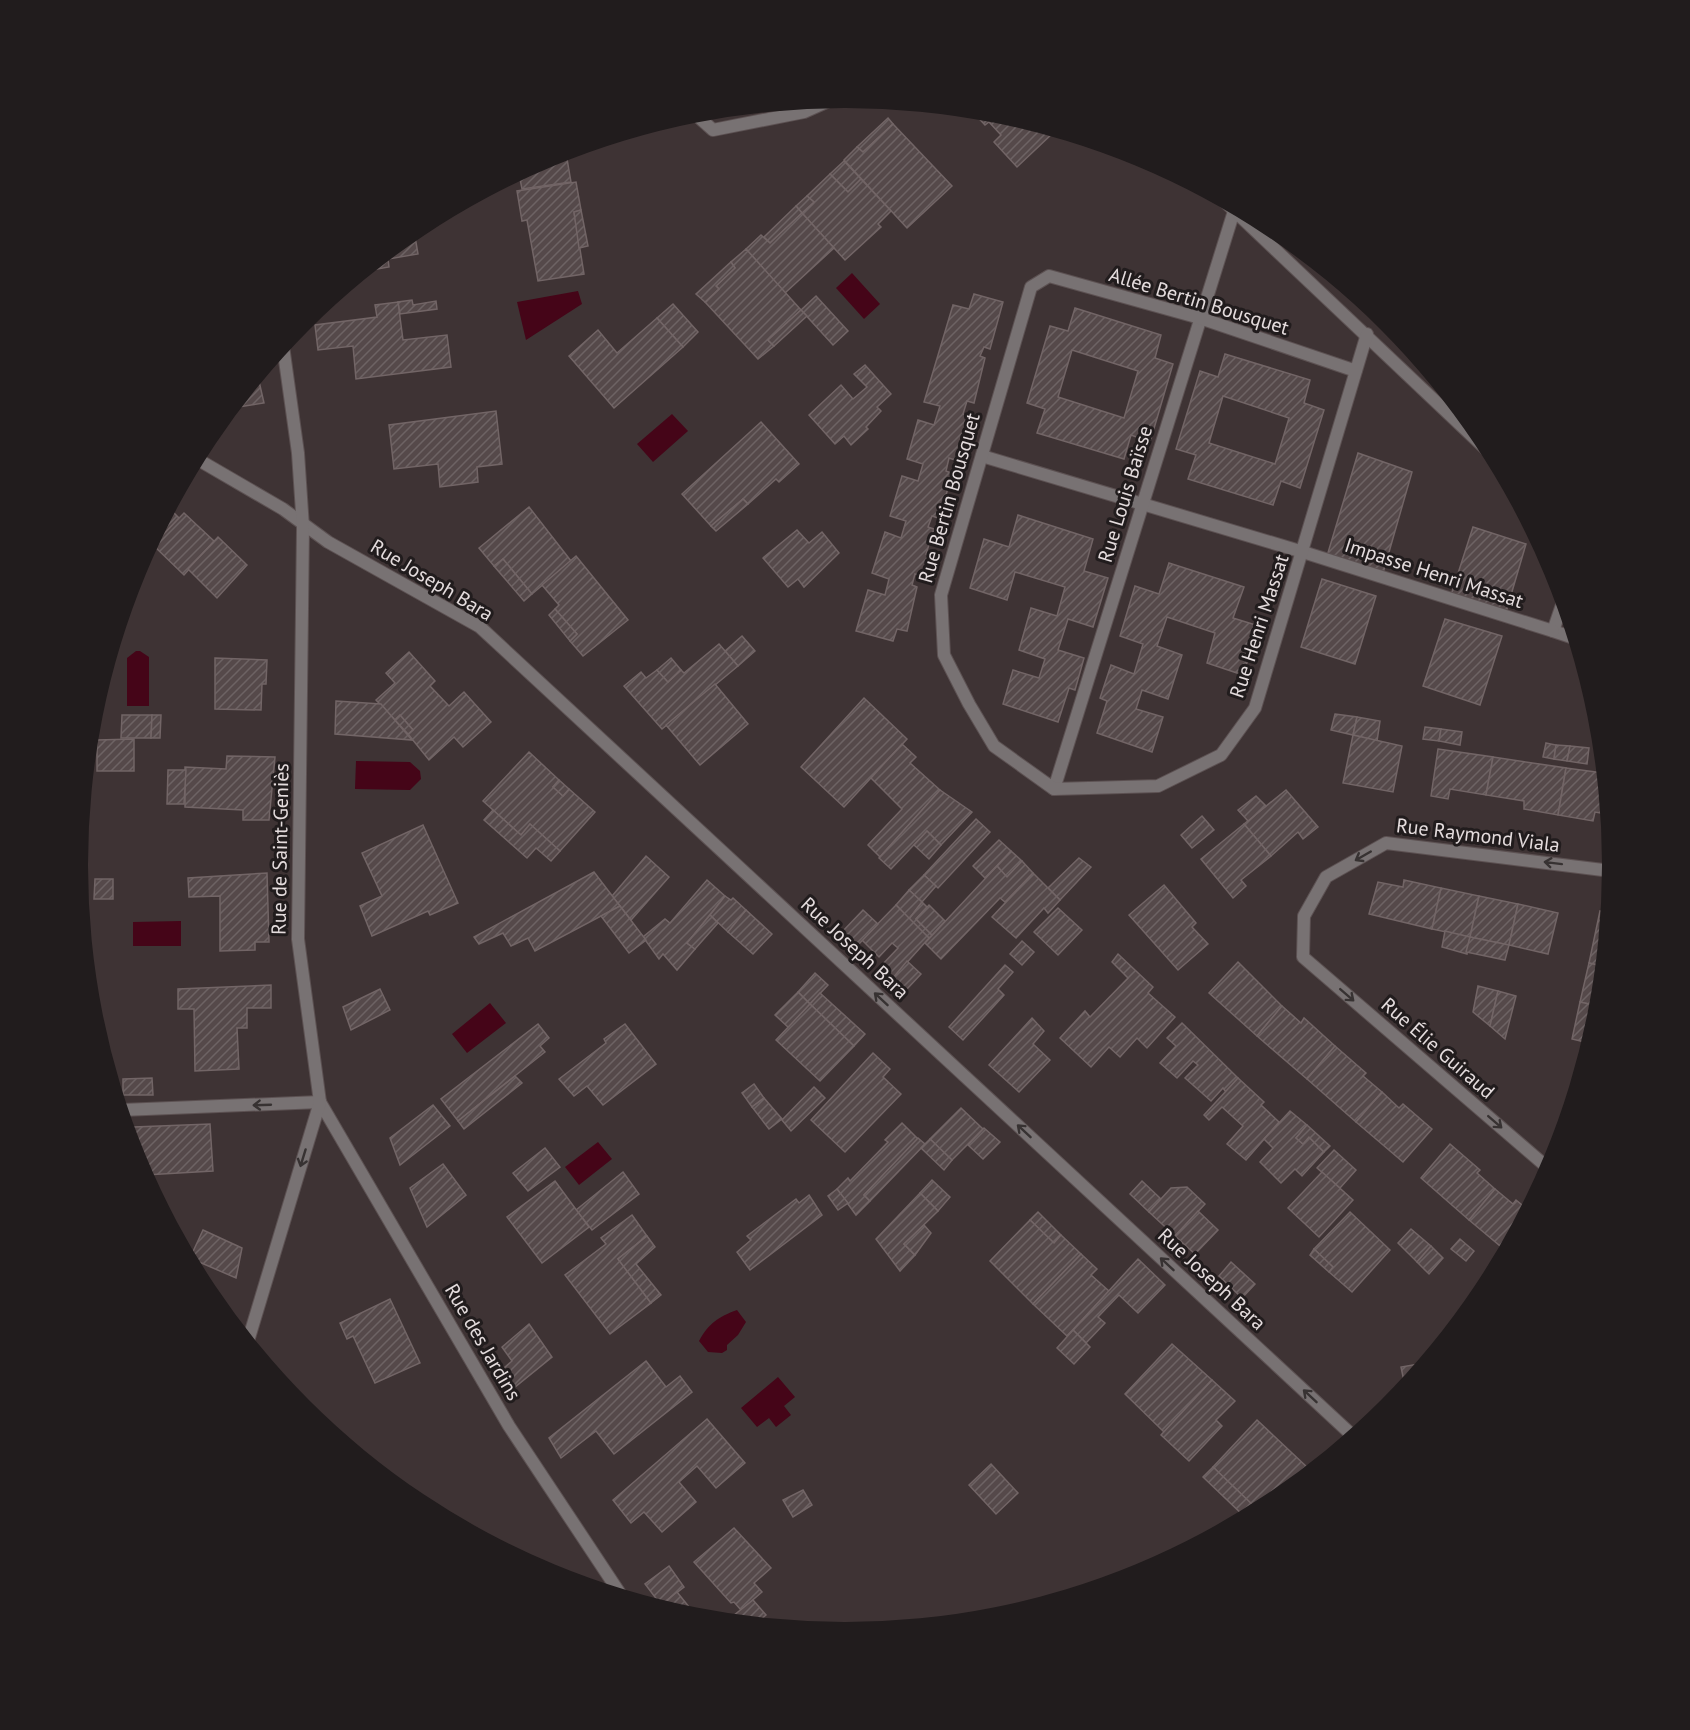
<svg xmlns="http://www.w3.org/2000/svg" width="1690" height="1730" viewBox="0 0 1690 1730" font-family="'PT Sans',sans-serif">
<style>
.water{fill:#450518}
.building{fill:url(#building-hatch);stroke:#726566;stroke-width:1.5;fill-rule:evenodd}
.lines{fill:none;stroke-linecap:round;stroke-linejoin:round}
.service-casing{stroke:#5c5152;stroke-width:14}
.pedestrian-casing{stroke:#5c5152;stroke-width:14}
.minor-casing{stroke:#5c5152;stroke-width:14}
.service{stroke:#787273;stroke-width:12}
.pedestrian{stroke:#787273;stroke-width:12}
.minor{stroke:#787273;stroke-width:12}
.oneway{stroke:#373232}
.labels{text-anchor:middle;stroke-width:6;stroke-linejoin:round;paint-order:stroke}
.street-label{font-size:20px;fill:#e4dcdd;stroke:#211c1d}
</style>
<defs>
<pattern id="building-hatch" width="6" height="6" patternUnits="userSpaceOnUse" patternTransform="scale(1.5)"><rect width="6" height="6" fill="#55494a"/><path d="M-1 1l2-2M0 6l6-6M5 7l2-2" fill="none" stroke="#6d6364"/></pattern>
</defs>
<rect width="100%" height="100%" fill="#3e3334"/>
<g class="water">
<path d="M852 273 880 304 864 319 836 288Z"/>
<path d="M578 291 582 304 526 340 517 302Z"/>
<path d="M672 414 688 431 653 462 637 444Z"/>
<path d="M136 651H140L149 657V706H127V658Z"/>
<path d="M356 761 410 762 420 771 421 779 410 790 355 789Z"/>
<path d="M181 921V946H133V922Z"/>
<path d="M490 1003 506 1023 467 1053 452 1034Z"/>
<path d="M598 1142 612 1159 579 1185 565 1167Z"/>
<path d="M737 1310 746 1322 738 1335 727 1345V1350L722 1353 708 1352 699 1341C709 1323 718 1317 737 1310Z"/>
<path d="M778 1377 795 1397 784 1406 791 1415 776 1427 769 1418 757 1427 741 1408Z"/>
</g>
<g class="building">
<path d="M971 110 995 113 1055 131 1017 167 994 142 1001 135 989 122 985 125Z"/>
<path d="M888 118 893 124 863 152 857 147Z"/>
<path d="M893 124 952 186 907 228 844 160 857 147 863 152Z"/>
<path d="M567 159 571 182 522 189 519 174 538 164Z"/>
<path d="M844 161 861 179 848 192 830 174Z"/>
<path d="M830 174 848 192 861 179 891 211 878 224 881 227 845 260 802 213 814 202 807 196Z"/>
<path d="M576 182 581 210 574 212 584 274 538 281 527 220 522 221 517 191Z"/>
<path d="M807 196 814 202 802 213 796 206Z"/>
<path d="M796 206 802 213 770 243 764 237Z"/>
<path d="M581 210 588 246 579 248 574 212Z"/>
<path d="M802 213 834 248 785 293 746 249 761 235 770 243Z"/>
<path d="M414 231 418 254 388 259 389 267 366 271Z"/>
<path d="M746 249 801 310 768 340 774 346 758 359 705 302 719 289 716 286 735 268 731 262Z"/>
<path d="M731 262 735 268 716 286 719 289 705 302 696 294Z"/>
<path d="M974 294 1003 302 990 349 984 347 980 356 985 358 974 403 967 401 963 414 968 416 958 461 949 458 946 471 951 473 941 519 932 516 928 527 934 529 926 554 930 556 923 576 915 574 912 585 917 587 907 631 897 629 893 641 856 631 868 590 885 595 889 579 872 573 885 532 901 538 906 521 890 516 902 476 918 481 923 464 907 459 918 420 934 425 940 406 924 402 953 305 969 309Z"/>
<path d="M816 296 848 331 833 345 801 310Z"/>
<path d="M412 300 413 305 436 301 437 309 400 314 398 302Z"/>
<path d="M398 302 403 340 447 335 451 367 356 379 353 346 318 350 315 325 377 317 375 305Z"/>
<path d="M673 304 698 332 683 347 657 318Z"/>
<path d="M1075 308 1161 335 1155 358 1173 364 1150 442 1131 435 1124 459 1037 433 1045 409 1027 403 1050 326 1068 331ZM1072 350 1138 371 1124 418 1058 397Z"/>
<path d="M801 310 807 316 774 346 768 340Z"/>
<path d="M657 318 683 347 614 408 569 356 598 330 617 353Z"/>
<path d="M1225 354 1310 380 1304 403 1324 410 1300 488 1281 481 1273 505 1188 479 1196 455 1176 449 1200 371 1218 377ZM1223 396 1289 418 1275 464 1209 443Z"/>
<path d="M865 365 891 394 877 407 881 411 866 427 868 429 851 445 844 436 835 444 809 415 841 385 853 399 867 387 854 374Z"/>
<path d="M258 377 264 403 232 408Z"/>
<path d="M496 411 502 464 477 467 478 482 440 487 438 464 394 469 389 425Z"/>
<path d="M761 422 799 464 779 482 776 479 748 504 743 499 711 526 682 494Z"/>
<path d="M1358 453 1412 472 1383 573 1327 556Z"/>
<path d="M743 499 748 504 716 531 711 526Z"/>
<path d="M529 507 571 561 532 594 503 559 494 566 479 548Z"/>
<path d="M170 509 179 518 149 550 148 549Z"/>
<path d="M184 513 214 541 184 575 153 545Z"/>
<path d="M1018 515 1093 539 1084 571 1108 578 1093 627 1068 619 1058 650 1084 658 1075 690 1069 688 1058 722 1003 704 1013 670 1039 678 1045 659 1019 650 1031 608 1057 616 1065 587 1015 572 1007 600 970 588 984 539 1009 547Z"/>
<path d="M1473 527 1526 544 1506 612 1451 595Z"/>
<path d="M797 530 809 543 822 532 839 553 804 587 798 579 788 587 763 558Z"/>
<path d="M218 537 247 565 217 598 188 569Z"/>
<path d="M576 556 628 620 583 656 570 641 577 634 555 609 559 605 542 585Z"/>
<path d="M503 559 532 594 524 601 494 566Z"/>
<path d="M1169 563 1244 587 1233 618 1259 626 1243 675 1207 663 1215 633 1167 617 1157 646 1182 655 1168 699 1142 690 1136 709 1163 717 1152 752 1097 733 1107 701 1100 698 1111 665 1134 674 1143 644 1120 636 1135 586 1159 594Z"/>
<path d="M1322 579 1376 596 1355 664 1301 647Z"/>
<path d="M555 609 577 634 570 641 549 615Z"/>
<path d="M1445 619 1502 636 1480 705 1423 686Z"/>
<path d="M742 636 755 651 738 666 725 651Z"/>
<path d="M719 644 738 666 662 729 624 686 641 672 646 678 657 670 668 682 681 670 684 673Z"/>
<path d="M409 652 435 681 430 686 449 706 464 692 491 722 463 747 454 737 429 760 408 734 413 730 400 715 395 720 376 700 395 683 386 673Z"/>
<path d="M215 658 267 660 266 684H262L261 710 215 709Z"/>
<path d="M671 658 681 670 668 682 657 670Z"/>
<path d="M715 684 748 724 700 765 666 725Z"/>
<path d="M864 698 907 739 844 807 801 767Z"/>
<path d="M336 701 381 704 412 740 335 734Z"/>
<path d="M1335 714 1357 717 1353 735 1331 730Z"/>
<path d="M122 715H152L151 738H121Z"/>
<path d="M152 715H161L160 738H151Z"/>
<path d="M400 715 413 730 408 734 395 720Z"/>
<path d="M1357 717 1380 721 1377 741 1353 735Z"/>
<path d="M1425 727 1441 729 1439 741 1423 739Z"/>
<path d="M1441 729 1462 732 1460 745 1439 741Z"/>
<path d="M1353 735 1402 746 1393 792 1343 783Z"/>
<path d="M134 739V771H97V740Z"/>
<path d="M1546 743 1556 745 1554 759 1543 757Z"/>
<path d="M902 744 916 757 910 763 940 790 880 857 868 845 902 809 871 778Z"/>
<path d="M1556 745 1570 746 1567 761 1554 759Z"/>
<path d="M1570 746 1589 748 1587 764 1567 761Z"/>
<path d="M1438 749 1493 757 1486 795 1450 789 1448 799 1431 796Z"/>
<path d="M529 752 559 780 553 787 563 796 569 789 595 812 560 851 530 824 521 835 483 801Z"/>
<path d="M227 756 275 757 269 820H243V810L185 807V767L226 769Z"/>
<path d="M1493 757 1566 768 1558 815 1524 809V801L1486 795Z"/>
<path d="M1566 768 1603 773 1607 814 1595 812 1593 821 1558 815Z"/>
<path d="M168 770H186L184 804H167Z"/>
<path d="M559 780 569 789 563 796 553 787Z"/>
<path d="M940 790 972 812 941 845 927 831 891 869 879 858Z"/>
<path d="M1286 790 1318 827 1303 839 1298 832 1271 856 1244 824Z"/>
<path d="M1256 796 1266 806 1248 821 1238 810Z"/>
<path d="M493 810 521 835 530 824 560 851 551 861 536 848 527 858 484 820Z"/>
<path d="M1202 816 1214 830 1192 848 1181 835Z"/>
<path d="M976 819 990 832 938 888 924 875Z"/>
<path d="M1244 824 1271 856 1241 880 1246 886 1233 898 1201 859Z"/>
<path d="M423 825 458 903 430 915 428 911 372 936 360 906 382 896 362 853Z"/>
<path d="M927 831 941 845 929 859 914 845Z"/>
<path d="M999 840 1011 851 985 878 973 866Z"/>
<path d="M1011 851 1022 861 1007 877 997 866Z"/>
<path d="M646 856 669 877 631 920 612 896Z"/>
<path d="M1079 858 1091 867 1060 900 1048 888Z"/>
<path d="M1022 861 1033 873 1005 902 1000 898 941 959 925 943 997 866 1007 877Z"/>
<path d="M594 872 620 906 535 951 528 938 511 946 503 933 479 944 474 937Z"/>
<path d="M267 873 269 942H255V950L220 951V896L189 897 188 878Z"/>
<path d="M1033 873 1060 900 1048 913 1044 908 1016 938 992 917Z"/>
<path d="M924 875 936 886 922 902 909 890Z"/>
<path d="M95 879H113V899H94Z"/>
<path d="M707 880 725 896 687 943 695 949 677 970 663 954 659 959 643 937 665 919 670 923Z"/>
<path d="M1404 880 1441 888 1432 929 1369 914 1378 882 1403 887Z"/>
<path d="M1164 885 1196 923 1192 927 1208 944 1178 970 1129 915Z"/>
<path d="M1441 888 1479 896 1470 937 1432 929Z"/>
<path d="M909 890 922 902 909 919 896 905Z"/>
<path d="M725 896 731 900 733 898 746 910 728 932 710 915Z"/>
<path d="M1479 896 1518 904 1509 945 1470 937Z"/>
<path d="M922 902 927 907 916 919 932 935 929 938 909 919Z"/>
<path d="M1518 904 1558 913 1548 954 1509 945Z"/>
<path d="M896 905 929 938 893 978 881 966 898 948 892 943 879 957 862 940Z"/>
<path d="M929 905 945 921 932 935 916 919Z"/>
<path d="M620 906 646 940 629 953 601 916Z"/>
<path d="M1058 908 1082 930 1058 955 1034 932Z"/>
<path d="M746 910 772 934 753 954 728 932Z"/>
<path d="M863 910 878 924 858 945 843 931Z"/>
<path d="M1600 911 1607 913 1602 966 1589 963Z"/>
<path d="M710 915 718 923 695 949 687 943Z"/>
<path d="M1445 931 1470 937 1467 954 1442 947Z"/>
<path d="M1470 937 1509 945 1505 960 1466 952Z"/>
<path d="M1022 941 1034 952 1022 965 1010 954Z"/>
<path d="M1118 954 1153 987 1148 993 1175 1017 1147 1048 1137 1038 1120 1057 1109 1047 1091 1067 1060 1038 1085 1011 1090 1017 1128 978 1112 962Z"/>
<path d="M907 961 921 974 907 989 893 978Z"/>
<path d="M1238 962 1282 1006 1257 1036 1209 993Z"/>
<path d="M1589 963 1602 966 1598 1006 1580 1002Z"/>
<path d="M1005 965 1013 972 998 989 1004 995 963 1040 949 1027Z"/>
<path d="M815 973 828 985 810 1004 798 992Z"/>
<path d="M271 985V1008H247V1028H237L239 1069 195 1071 194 1009H178V989Z"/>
<path d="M1478 986 1498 991 1490 1026 1473 1012Z"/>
<path d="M380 989 390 1010 351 1030 343 1007Z"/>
<path d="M1498 991 1516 996 1505 1039 1490 1026Z"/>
<path d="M798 992 810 1004 789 1028 775 1015Z"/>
<path d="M820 993 865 1034 854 1046 810 1004Z"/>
<path d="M1580 1002 1598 1006 1589 1043 1572 1039Z"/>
<path d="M810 1004 854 1046 820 1081 776 1040Z"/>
<path d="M1282 1006 1301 1023 1304 1018 1335 1046 1307 1079 1257 1036Z"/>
<path d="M1032 1018 1044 1031 1033 1044 1050 1060 1019 1092 989 1065Z"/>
<path d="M1182 1023 1238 1078 1226 1092 1223 1088 1211 1101 1185 1078 1198 1065 1193 1061 1177 1078 1160 1063 1176 1046 1167 1038Z"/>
<path d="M538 1024 549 1038 540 1046 545 1052 458 1121 441 1099Z"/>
<path d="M625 1024 656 1064 603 1105 587 1086 574 1096 559 1079 606 1043 604 1039Z"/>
<path d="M1335 1046 1366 1073 1363 1076 1382 1092 1356 1122 1307 1079Z"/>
<path d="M873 1053 890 1069 883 1077 901 1094 845 1152 811 1120Z"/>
<path d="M515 1076 522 1083 464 1129 458 1121Z"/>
<path d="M152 1078 153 1095H123V1079Z"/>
<path d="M1238 1078 1264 1102 1261 1105 1279 1122 1246 1160 1227 1144 1243 1126 1222 1107 1209 1120 1204 1115Z"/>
<path d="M754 1084 764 1098 752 1107 742 1093Z"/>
<path d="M814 1087 825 1098 791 1131 782 1120Z"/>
<path d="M1382 1092 1399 1108 1403 1104 1432 1129 1403 1162 1356 1122Z"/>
<path d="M764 1098 782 1119 769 1129 752 1107Z"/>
<path d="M433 1105 450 1126 400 1165 390 1138Z"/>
<path d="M961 1108 983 1129 952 1160 930 1139Z"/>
<path d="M1290 1111 1307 1125 1296 1138 1303 1144 1309 1137 1324 1152 1302 1176 1295 1169 1281 1183 1260 1162 1273 1148 1264 1139Z"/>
<path d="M902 1123 918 1139 864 1195 870 1201 856 1215 837 1189 848 1178 850 1181 888 1142 885 1140Z"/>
<path d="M210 1124 213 1171 145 1175 136 1157 134 1127Z"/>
<path d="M1307 1125 1330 1146 1324 1152 1309 1137 1303 1144 1296 1138Z"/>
<path d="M984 1128 1000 1142 983 1159 968 1145Z"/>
<path d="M918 1138 925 1144 870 1201 864 1195Z"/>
<path d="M930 1139 952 1160 944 1170 921 1148Z"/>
<path d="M1450 1144 1480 1170 1477 1173 1495 1189 1469 1220 1421 1178Z"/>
<path d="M545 1148 560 1167 528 1191 513 1173Z"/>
<path d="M1334 1150 1356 1170 1340 1188 1317 1168Z"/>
<path d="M443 1164 466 1195 427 1227 410 1188Z"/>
<path d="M623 1172 639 1194 592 1230 576 1210Z"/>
<path d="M1322 1172 1353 1200 1319 1237 1288 1208Z"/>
<path d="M932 1180 950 1197 938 1211 920 1193Z"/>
<path d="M555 1181 589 1227 542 1263 507 1217Z"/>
<path d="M1142 1181 1161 1199 1149 1212 1130 1194Z"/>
<path d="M1187 1187 1205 1204 1175 1236 1149 1212 1171 1188Z"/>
<path d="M837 1189 848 1203 838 1210 828 1196Z"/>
<path d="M1495 1189 1513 1204 1516 1200 1527 1209 1505 1250 1469 1220Z"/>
<path d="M920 1193 938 1211 904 1244 915 1255 900 1271 876 1239Z"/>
<path d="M809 1195 822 1215 750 1270 737 1252 751 1240 747 1236 796 1199 799 1203Z"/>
<path d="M1198 1211 1218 1230 1195 1254 1175 1236Z"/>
<path d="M1038 1212 1061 1235 1054 1243 1030 1220Z"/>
<path d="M1350 1212 1390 1250 1352 1292 1329 1272 1333 1267 1314 1249Z"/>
<path d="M632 1215 647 1236 618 1259 651 1303 610 1334 565 1275 606 1244 601 1238Z"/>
<path d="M1030 1220 1054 1243 1061 1235 1081 1254 1033 1304 990 1261Z"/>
<path d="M924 1225 931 1233 915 1255 904 1244Z"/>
<path d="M1411 1229 1431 1246 1417 1262 1398 1243Z"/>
<path d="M203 1230 242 1248 236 1278 190 1258Z"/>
<path d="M647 1236 655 1247 636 1264 661 1295 651 1303 618 1259Z"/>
<path d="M1460 1239 1474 1251 1466 1261 1451 1249Z"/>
<path d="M1431 1246 1443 1258 1429 1274 1417 1262Z"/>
<path d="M1314 1249 1333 1267 1329 1272 1310 1255Z"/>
<path d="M1081 1254 1097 1269 1091 1275 1109 1291 1067 1336 1033 1304Z"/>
<path d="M1138 1259 1165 1285 1138 1313 1119 1295 1098 1317 1105 1323 1086 1343 1073 1330Z"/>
<path d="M1231 1262 1255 1284 1242 1298 1219 1276Z"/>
<path d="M390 1299 420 1363 375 1383 353 1336 347 1339 340 1323Z"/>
<path d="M529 1324 552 1357 515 1387 504 1368 512 1361 502 1347Z"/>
<path d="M1073 1330 1090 1347 1074 1364 1057 1348Z"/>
<path d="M1172 1344 1212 1380 1164 1432 1125 1394Z"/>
<path d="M646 1361 666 1387 680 1376 692 1392 614 1454 596 1431 561 1458 549 1438Z"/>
<path d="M1424 1363 1405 1386 1401 1367Z"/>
<path d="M1212 1380 1235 1401 1216 1420 1222 1426 1189 1461 1161 1435Z"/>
<path d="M707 1419 745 1463 716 1488 697 1466 679 1482 696 1502 662 1532 644 1512 631 1523 613 1500Z"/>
<path d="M1257 1420 1308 1468 1289 1488 1258 1510 1213 1467Z"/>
<path d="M991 1464 1018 1493 996 1514 969 1485Z"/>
<path d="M1213 1467 1258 1510 1245 1517 1203 1477Z"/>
<path d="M803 1490 812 1505 793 1517 783 1500Z"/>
<path d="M734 1528 771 1568 754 1583 762 1592 741 1610 734 1602 731 1603 694 1562Z"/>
<path d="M669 1566 684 1587 661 1605 645 1584Z"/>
<path d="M677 1592 698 1618 662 1607 661 1605Z"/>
<path d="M753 1600 766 1615 757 1623 728 1620Z"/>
</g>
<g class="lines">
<defs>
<path id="service" d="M1563 602 1553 631 1574 638"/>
<g id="pedestrian">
<path d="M982 456 1303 552 1553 631"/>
<path d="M1054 789 1234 211"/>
</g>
<g id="minor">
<path d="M694 113 713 130 804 112 833 99"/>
<path d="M1225 202 1490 453"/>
<path d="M1356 371 1200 318 1049 276 1031 287 941 595 944 655 969 704 994 746 1054 789 1158 786 1221 755 1255 708 1367 334"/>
<path d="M197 459 283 509 328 542 480 627 1353 1436"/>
<path d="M320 1102 509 1426 621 1595"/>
<path d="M122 1110 320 1102"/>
<path d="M1548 1168 1303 957 1304 916 1326 877 1386 843 1611 871"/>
<path d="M248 1341 320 1102 298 939 303 527 298 453 283 346"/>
</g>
</defs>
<use href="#service" class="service-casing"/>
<use href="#pedestrian" class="pedestrian-casing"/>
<use href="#minor" class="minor-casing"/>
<use href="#service" class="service"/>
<use href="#pedestrian" class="pedestrian"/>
<use href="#minor" class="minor"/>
</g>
<defs><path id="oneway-shaft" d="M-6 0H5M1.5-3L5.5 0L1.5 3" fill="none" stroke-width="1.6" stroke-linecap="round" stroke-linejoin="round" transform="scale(1.5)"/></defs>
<g class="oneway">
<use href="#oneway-shaft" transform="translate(1363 856) rotate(150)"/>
<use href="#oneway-shaft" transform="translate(1553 863) rotate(-173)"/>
<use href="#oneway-shaft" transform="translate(1347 995) rotate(41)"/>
<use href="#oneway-shaft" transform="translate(881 999) rotate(-137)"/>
<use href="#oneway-shaft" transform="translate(262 1105) rotate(178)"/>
<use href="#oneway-shaft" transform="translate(1495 1122) rotate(41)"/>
<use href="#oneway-shaft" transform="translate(1024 1131) rotate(-137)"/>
<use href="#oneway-shaft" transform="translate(303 1158) rotate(107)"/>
<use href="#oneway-shaft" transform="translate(1167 1264) rotate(-137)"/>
<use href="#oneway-shaft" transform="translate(1310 1396) rotate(-137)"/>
</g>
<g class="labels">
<g class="street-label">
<text transform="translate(1199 301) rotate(17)" y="7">Allée Bertin Bousquet</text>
<text transform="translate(1125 494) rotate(-73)" y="7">Rue Louis Baïsse</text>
<text transform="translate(949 498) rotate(-74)" y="7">Rue Bertin Bousquet</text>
<text transform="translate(1434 573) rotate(18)" y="7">Impasse Henri Massat</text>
<text transform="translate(432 580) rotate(31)" y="7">Rue Joseph Bara</text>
<text transform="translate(1259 626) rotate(-72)" y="7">Rue Henri Massat</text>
<text transform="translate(1478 835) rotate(7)" y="7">Rue Raymond Viala</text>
<text transform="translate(280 849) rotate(-89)" y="7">Rue de Saint-Geniès</text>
<text transform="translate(855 948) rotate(43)" y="7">Rue Joseph Bara</text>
<text transform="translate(1438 1048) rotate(41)" y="7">Rue Élie Guiraud</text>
<text transform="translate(1212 1279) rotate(43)" y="7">Rue Joseph Bara</text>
<text transform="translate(483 1342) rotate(60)" y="7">Rue des Jardins</text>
</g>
</g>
<path d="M0 0H1690V1730H0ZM844 108H846A756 756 0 0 1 1602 864V866A756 756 0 0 1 846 1622H844A756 756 0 0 1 88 866V864A756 756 0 0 1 844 108Z" fill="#211c1d" fill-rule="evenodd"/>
</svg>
